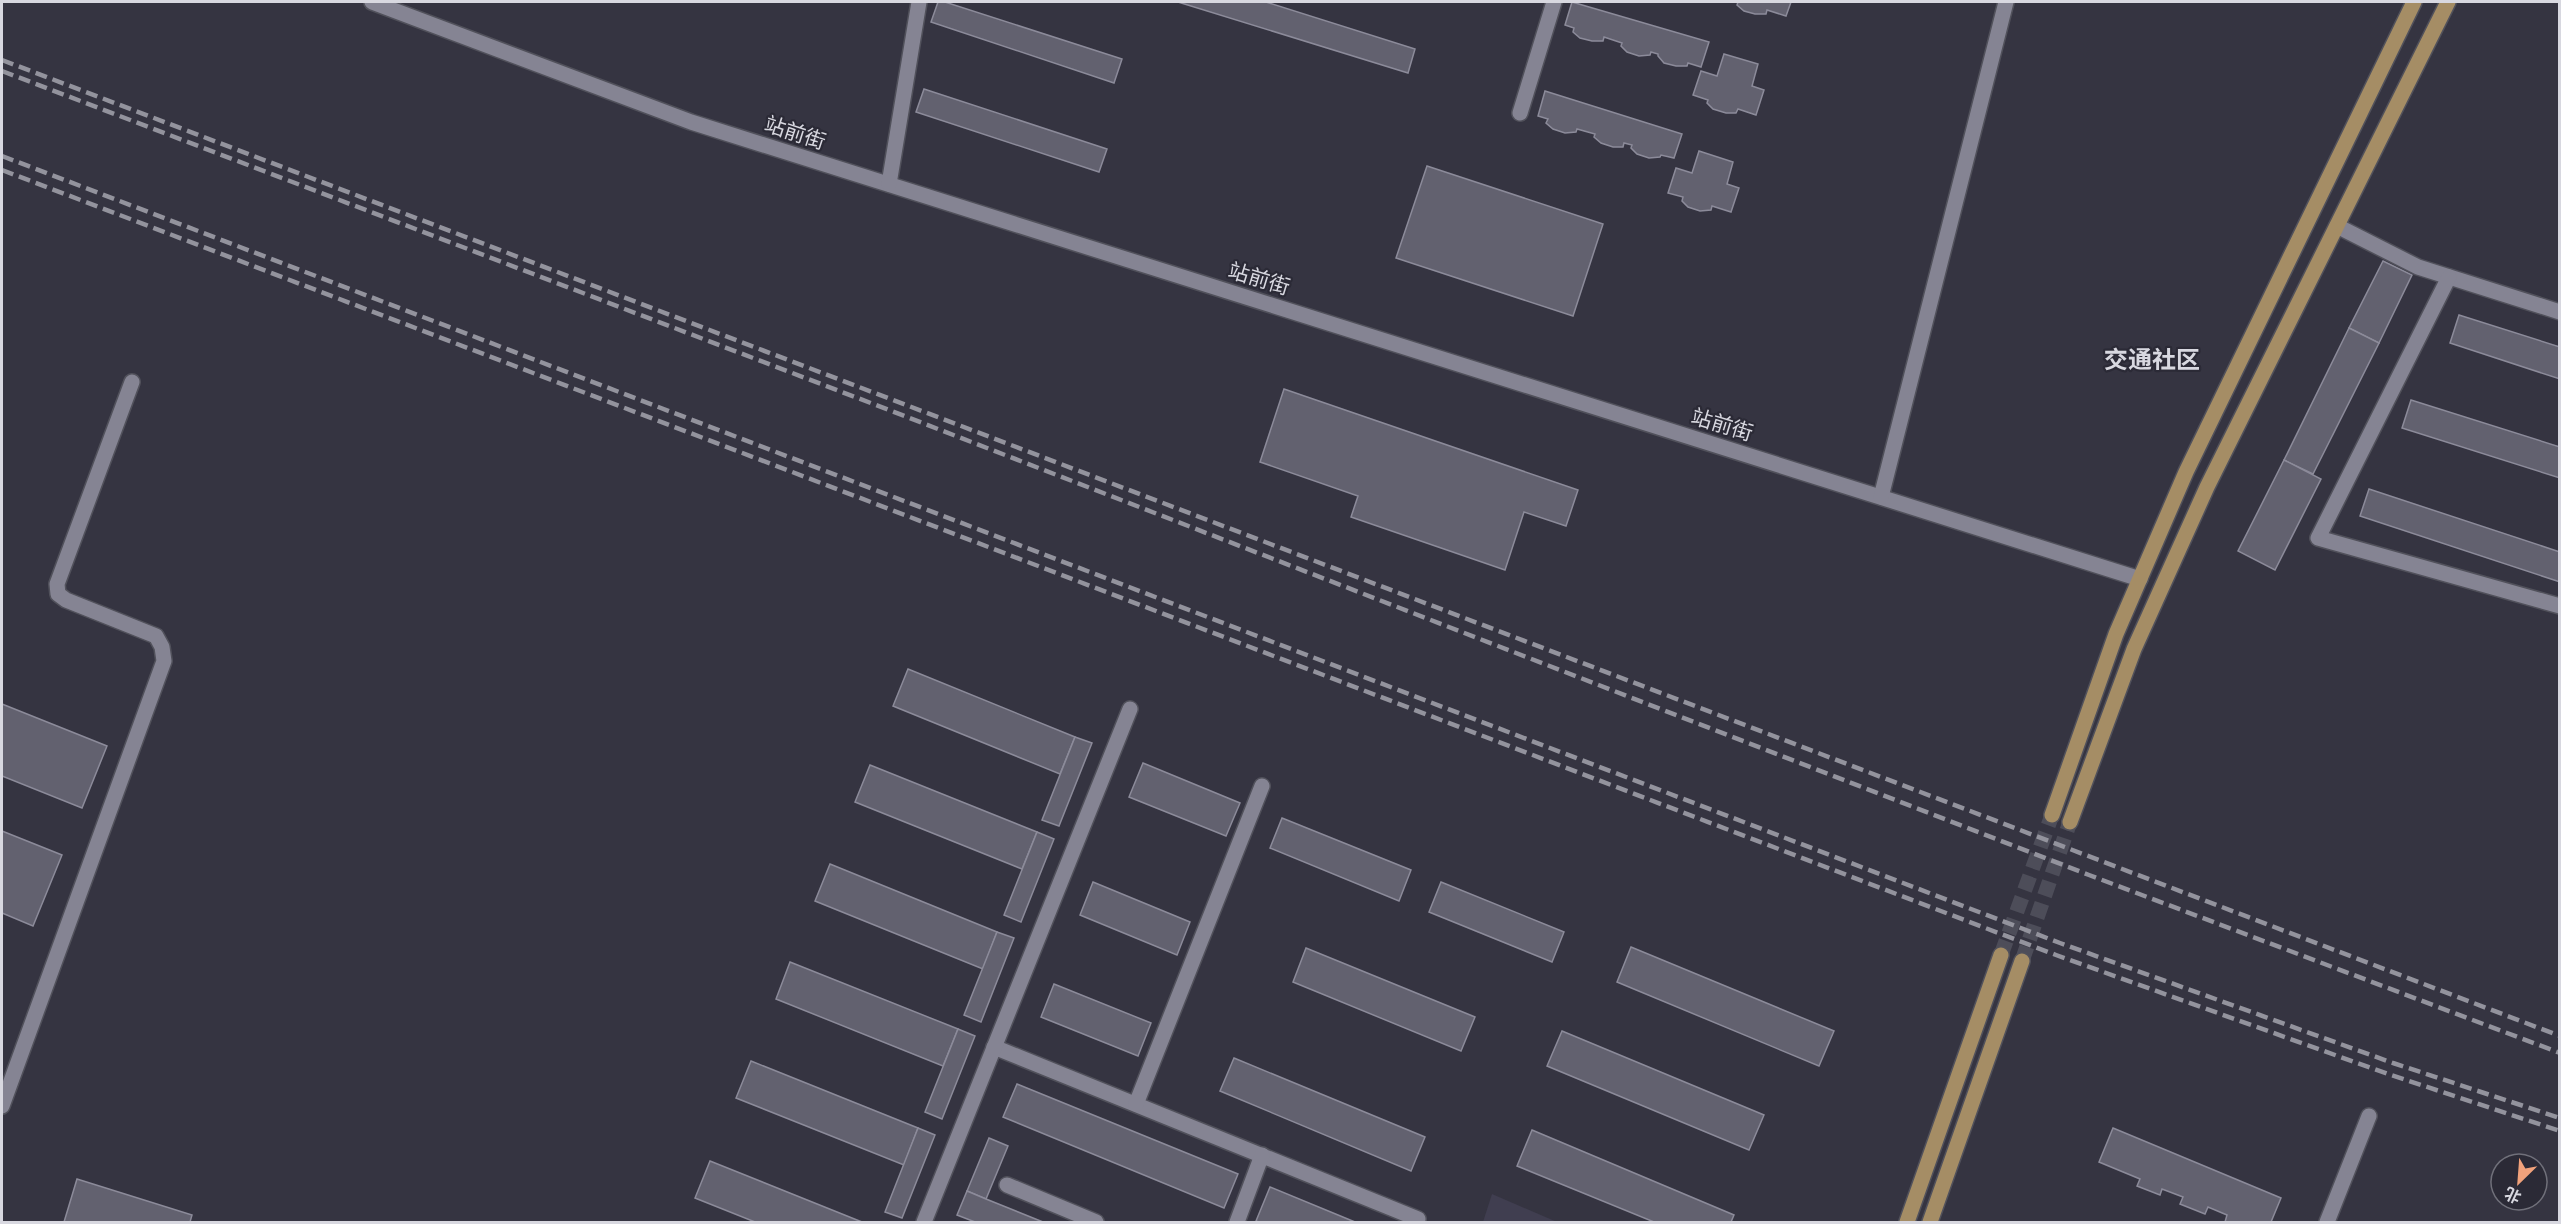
<svg xmlns="http://www.w3.org/2000/svg" width="2561" height="1224" viewBox="0 0 2561 1224" font-family="'Fira Sans','Noto Sans SC',sans-serif">
<style>
.built{fill:#403e50}
.building{fill:#62616f;stroke:#8c8b9a;stroke-width:1.5}
.lines{fill:none;stroke-linecap:round;stroke-linejoin:round}
.major-tunnel{stroke:#4d4d59;stroke-width:15;stroke-dasharray:15 8;stroke-linecap:butt}
.minor-casing{stroke:#51515b;stroke-width:18}
.major-casing{stroke:#51515b;stroke-width:18}
.minor{stroke:#858493;stroke-width:15}
.major{stroke:#a58d65;stroke-width:15}
.rail{stroke:#93939d;stroke-width:4.5;stroke-dasharray:12 6;stroke-linecap:butt}
.labels{text-anchor:middle;stroke-width:4.5;stroke-linejoin:round;paint-order:stroke}
.street-label{font-size:21px;fill:#d8d8e0;stroke:#2b2a36}
.quarter-label{font-size:24px;font-weight:bold;fill:#d8d8e0;stroke:#2b2a36}
</style>
<rect width="100%" height="100%" fill="#353441"/>
<path class="built" d="M1492 1194 1557 1222H1483Z"/>
<g class="building">
<path d="M938 2H945L1122 59 1114 83 931 22Z"/>
<path d="M1178 2H1266L1415 49 1408 73Z"/>
<path d="M1572 2 1709 42 1701 67 1688 63 1687 66H1676L1664 63 1658 56V54L1651 52 1650 55 1639 56 1627 52 1621 46 1622 43 1604 37 1603 41H1592L1580 38 1573 32 1574 28 1565 25Z"/>
<path d="M1738 2H1791L1786 16 1767 10 1766 14H1755L1744 11 1737 5Z"/>
<path d="M1724 54 1758 64 1752 86 1764 90 1756 115 1738 109 1736 113H1726L1713 109 1707 103 1708 100 1693 95 1701 71 1717 76Z"/>
<path d="M924 89 1107 149 1099 172 916 112Z"/>
<path d="M1545 91 1682 134 1674 158 1661 155 1660 157 1649 158 1637 154 1631 148 1632 145 1624 143 1623 147H1613L1601 143 1594 137 1595 134 1577 129 1576 132 1565 133 1553 129 1546 123 1548 119 1538 116Z"/>
<path d="M1699 151 1733 162 1727 184 1739 188 1731 212 1712 206 1711 210 1700 211 1688 207 1682 201 1683 197 1668 193 1676 168 1692 173Z"/>
<path d="M1427 166 1603 224 1573 316 1396 258Z"/>
<path d="M2383 261 2412 275 2379 343 2349 328Z"/>
<path d="M2459 315 2560 347V379L2450 343Z"/>
<path d="M2349 328 2379 343 2313 474 2284 460Z"/>
<path d="M1284 389 1578 490 1566 526 1524 512 1505 570 1351 517 1358 496 1260 462Z"/>
<path d="M2411 400 2560 447V478L2402 428Z"/>
<path d="M2284 460 2321 479 2275 570 2238 551Z"/>
<path d="M2369 489 2560 552V582L2360 516Z"/>
<path d="M908 669 1075 737 1060 774 893 706Z"/>
<path d="M2 704 107 746 82 808 2 776Z"/>
<path d="M1075 737 1092 743 1059 826 1042 820Z"/>
<path d="M1143 763 1240 803 1226 836 1129 797Z"/>
<path d="M870 765 1037 832 1022 869 855 802Z"/>
<path d="M1282 818 1411 870 1399 901 1270 848Z"/>
<path d="M2 831 62 855 33 926 2 913Z"/>
<path d="M1037 832 1054 839 1021 922 1004 915Z"/>
<path d="M830 864 997 932 983 969 815 901Z"/>
<path d="M1093 882 1190 922 1177 955 1080 915Z"/>
<path d="M1441 882 1564 932 1552 962 1429 912Z"/>
<path d="M997 932 1014 938 981 1022 964 1015Z"/>
<path d="M1631 947 1834 1031 1819 1066 1617 982Z"/>
<path d="M1306 948 1475 1017 1461 1051 1293 982Z"/>
<path d="M790 962 958 1029 943 1066 776 999Z"/>
<path d="M1054 984 1151 1023 1138 1056 1041 1017Z"/>
<path d="M958 1029 975 1036 942 1119 925 1112Z"/>
<path d="M1562 1031 1764 1115 1749 1150 1547 1066Z"/>
<path d="M1234 1058 1425 1137 1411 1171 1220 1091Z"/>
<path d="M751 1061 918 1128 904 1165 736 1098Z"/>
<path d="M1017 1084 1238 1174 1224 1208 1003 1117Z"/>
<path d="M918 1128 935 1135 902 1218 885 1212Z"/>
<path d="M2113 1128 2281 1198 2271 1222H2225L2227 1215 2208 1207 2205 1214 2180 1204 2183 1197 2162 1189 2160 1195 2137 1186 2140 1179 2099 1162Z"/>
<path d="M1532 1130 1734 1215 1731 1222H1654L1517 1166Z"/>
<path d="M989 1138 1008 1146 986 1199 967 1191Z"/>
<path d="M710 1161 862 1222H755L695 1198Z"/>
<path d="M77 1179 192 1215 190 1222H64Z"/>
<path d="M1270 1187 1355 1222H1259L1256 1221Z"/>
<path d="M967 1191 986 1199 1043 1222H975L957 1215Z"/>
</g>
<g class="lines">
<g class="major-tunnel">
<path d="M2001 955 2052 815"/>
<path d="M2022 961 2070 822"/>
</g>
<defs>
<g id="minor">
<path d="M372 2 691 122 2140 579"/>
<path d="M1520 113 1554 2"/>
<path d="M889 184 919 2"/>
<path d="M2337 226 2418 267 2560 312"/>
<path d="M2449 277 2318 538 2560 606"/>
<path d="M1881 497 2006 2"/>
<path d="M994 1047 1418 1219"/>
<path d="M1136 1104 1262 786"/>
<path d="M2 1106 164 661 162 647 156 636 66 600 58 594 57 584 132 382"/>
<path d="M1007 1185 1096 1222"/>
<path d="M924 1222 1130 709"/>
<path d="M1237 1222 1262 1155"/>
<path d="M2327 1222 2369 1116"/>
</g>
<g id="major">
<path d="M2052 815 2116 634 2186 472 2414 2"/>
<path d="M2070 822 2134 649 2207 487 2448 2"/>
<path d="M1907 1222 2001 955"/>
<path d="M1930 1222 2022 961"/>
</g>
</defs>
<use href="#minor" class="minor-casing"/>
<use href="#major" class="major-casing"/>
<use href="#minor" class="minor"/>
<use href="#major" class="major"/>
<g class="rail">
<path d="M2 60 2560 1036"/>
<path d="M2 71 876 405 2089 875 2560 1053"/>
<path d="M2 156 2060 943 2393 1063 2560 1118"/>
<path d="M2 170 2056 955 2388 1074 2560 1131"/>
</g>
</g>
<g class="labels">
<g class="street-label">
<text transform="translate(795 133) rotate(18)" y="7">站前街</text>
<text transform="translate(1259 279) rotate(17)" y="7">站前街</text>
<text transform="translate(1722 425) rotate(17)" y="7">站前街</text>
</g>
<g class="quarter-label">
<text x="2152" y="368">交通社区</text>
</g>
</g>
<rect width="2561" height="1224" fill="none" stroke="#d8d8e0" stroke-width="6"/>
<g transform="translate(2519 1182) rotate(205)"><circle r="28" fill="#2b2a36" stroke="#70707a" stroke-width="1.5"/>
<path d="M0-4.5L10 22L0 15L-10 22Z" fill="#f1a27b"/>
<text y="-9" font-size="16" font-weight="bold" text-anchor="middle" fill="#d8d8e0">北</text>
</g>
</svg>
